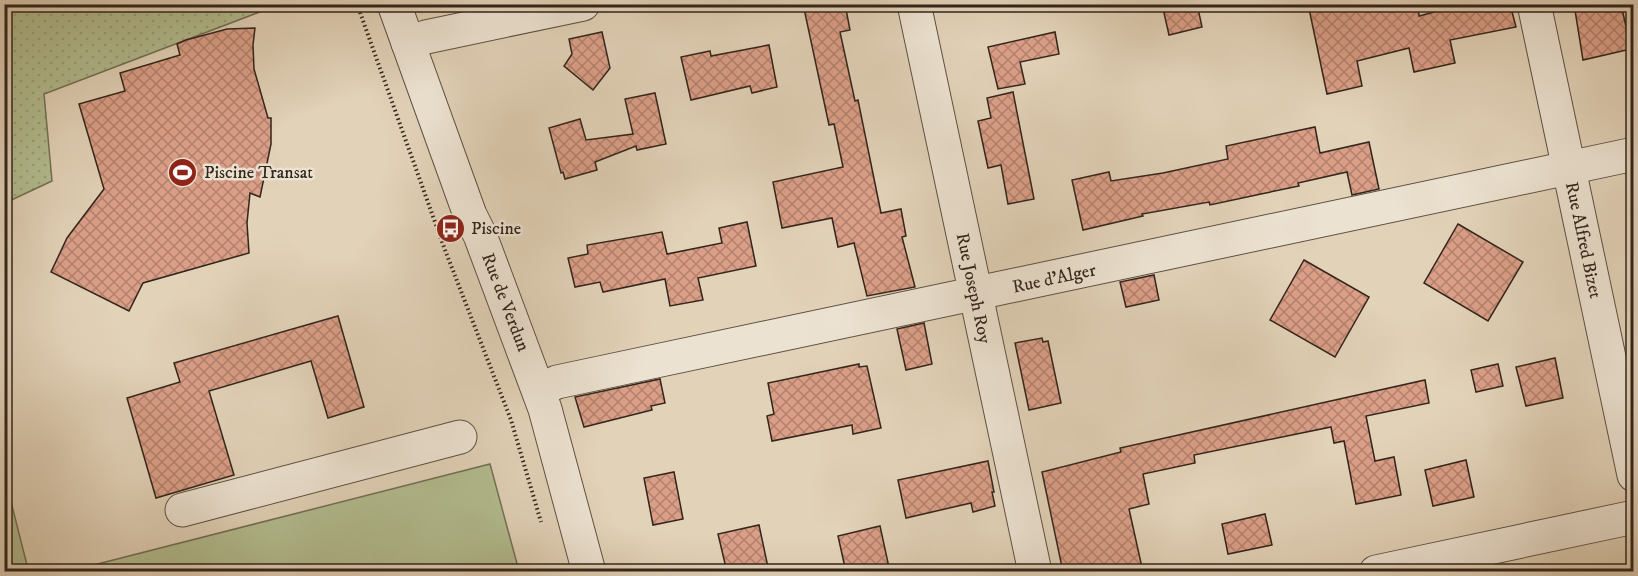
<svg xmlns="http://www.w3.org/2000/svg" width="1638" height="576" viewBox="0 0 1638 576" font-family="'IM FELL DW Pica',serif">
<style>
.green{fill:#b2bc8f;stroke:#727056;stroke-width:1.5}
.park{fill:url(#park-dots);stroke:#727056;stroke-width:1.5}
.building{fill:url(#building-cross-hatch);stroke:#32251c;stroke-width:1.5}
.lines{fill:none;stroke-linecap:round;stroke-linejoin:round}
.minor-casing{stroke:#5e5043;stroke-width:35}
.path{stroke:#32251c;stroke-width:4;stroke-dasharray:1.5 3;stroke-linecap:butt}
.minor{stroke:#ece2d1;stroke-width:33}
.labels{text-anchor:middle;stroke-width:5;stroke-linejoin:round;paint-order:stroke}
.poi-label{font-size:18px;fill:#32251c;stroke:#ece2d1;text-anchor:start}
.street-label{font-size:18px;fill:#32251c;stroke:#ece2d1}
</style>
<defs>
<pattern id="park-dots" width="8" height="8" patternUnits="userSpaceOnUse" patternTransform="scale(1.5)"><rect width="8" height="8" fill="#b2bc8f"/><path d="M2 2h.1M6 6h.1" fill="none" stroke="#9aa17b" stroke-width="1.8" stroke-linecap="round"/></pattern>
<pattern id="building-cross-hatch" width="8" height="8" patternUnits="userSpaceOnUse" patternTransform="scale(1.5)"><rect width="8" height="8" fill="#db9f87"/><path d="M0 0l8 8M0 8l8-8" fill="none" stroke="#b2816e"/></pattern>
</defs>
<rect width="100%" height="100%" fill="#e2d2b8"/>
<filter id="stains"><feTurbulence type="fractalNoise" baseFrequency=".00333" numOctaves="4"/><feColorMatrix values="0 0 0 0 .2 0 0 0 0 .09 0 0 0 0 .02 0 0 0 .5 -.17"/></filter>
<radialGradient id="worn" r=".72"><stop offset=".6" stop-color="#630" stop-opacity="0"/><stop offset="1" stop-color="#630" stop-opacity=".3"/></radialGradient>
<g class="green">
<path d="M490 464 519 571H70Z"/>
<path d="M4 474 27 565 5 570H4Z"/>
</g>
<path class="park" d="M4 5 5 4 278 5 44 94 52 181 5 203Z"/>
<g class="building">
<path d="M803 4H845L850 30 840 32 855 101 858 100 881 213 901 209 906 236 902 237 915 287 867 296 854 243 838 247 832 218 782 228 773 182 843 167 834 124 829 125Z"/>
<path d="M1162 4H1197L1202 27 1169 35Z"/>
<path d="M1308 4H1418L1419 16 1465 4H1510L1516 27 1450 40 1455 63 1414 72 1409 48 1357 61 1362 86 1327 94Z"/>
<path d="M1574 4H1621L1631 49 1583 60Z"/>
<path d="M255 28 253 45 254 69 268 118H271V144L260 197 250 193 247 223 249 253 143 283 129 311 51 272 67 238 104 189 79 104 125 91 120 73 180 55 177 44 186 40 227 29Z"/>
<path d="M602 32 610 68 593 90 564 66 572 54 569 39Z"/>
<path d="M1055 32 1059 54 1020 62 1025 84 998 89 988 47Z"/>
<path d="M769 45 777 87 752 93 750 86 691 100 681 57 710 51 711 56Z"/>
<path d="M1013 92 1034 199 1008 204 1001 165 988 168 978 121 991 118 987 98Z"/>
<path d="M655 93 666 144 637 150 636 146 595 162 597 170 565 179 563 172 561 173 549 128 580 119 586 140 633 134 625 99Z"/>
<path d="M1315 127 1320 153 1369 142 1379 189 1352 195 1347 172 1298 183 1299 186 1261 194 1210 205 1209 202 1142 214 1143 216 1083 230 1072 180 1109 172 1111 181 1163 173 1228 159 1226 146Z"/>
<path d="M747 222 756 266 698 278 703 300 670 306 665 279 603 292 600 282 575 287 568 258 588 254 587 245 662 232 667 254 722 243 719 228Z"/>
<path d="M1458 224 1523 262 1488 321 1424 283Z"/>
<path d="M1304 260 1369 297 1335 357 1270 320Z"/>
<path d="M1154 275 1159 300 1126 307 1120 282Z"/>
<path d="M338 316 364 407 328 418 311 361 209 391 234 475 156 498 127 398 180 382 174 363Z"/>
<path d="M924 323 932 364 906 370 897 329Z"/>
<path d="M1042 338 1043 342 1048 341 1061 403 1029 410 1015 343Z"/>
<path d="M1555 358 1563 398 1526 406 1516 367Z"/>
<path d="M859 364V367L867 366 881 428 853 434 852 425 772 441 767 416 774 414 768 383Z"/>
<path d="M1498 364 1503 386 1476 392 1471 370Z"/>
<path d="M660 379 665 403 651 406 652 410 584 427 575 397Z"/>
<path d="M1425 380 1429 403 1366 416 1375 461 1394 457 1401 495 1356 504 1344 441 1334 443 1331 427 1194 455 1195 463 1143 474 1149 504 1129 509 1143 572H1063L1042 472 1121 452 1120 448Z"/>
<path d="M1466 460 1474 497 1433 506 1425 470Z"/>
<path d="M988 461 994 492H992L995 506 973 512 971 503 906 518 898 480Z"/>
<path d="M674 472 683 519 653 525 644 478Z"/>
<path d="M1265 514 1272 545 1228 554 1222 524Z"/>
<path d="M759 525 769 572H727L718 534Z"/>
<path d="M880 526 890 572H846L838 536Z"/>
</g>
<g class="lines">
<defs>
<g id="minor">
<path d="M394 4 470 215 480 235 545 409 589 572"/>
<path d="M914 4 1035 572"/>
<path d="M1534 4 1634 475"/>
<path d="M408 43 426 37 583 4"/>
<path d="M539 390 557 382 1634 154"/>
<path d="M182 510 460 437"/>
<path d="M1376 572 1634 517"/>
</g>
</defs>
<use href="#minor" class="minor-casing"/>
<path class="path" d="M357 4 445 250 511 420 541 522"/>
<use href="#minor" class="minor"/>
</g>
<defs>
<symbol id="stadium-disc" viewBox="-11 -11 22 22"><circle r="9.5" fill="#8f2418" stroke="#ece2d1"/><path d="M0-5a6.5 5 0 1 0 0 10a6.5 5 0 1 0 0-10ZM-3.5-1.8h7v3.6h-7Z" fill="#fff"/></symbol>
<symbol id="bus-disc" viewBox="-11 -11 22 22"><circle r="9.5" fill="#8f2418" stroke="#ece2d1"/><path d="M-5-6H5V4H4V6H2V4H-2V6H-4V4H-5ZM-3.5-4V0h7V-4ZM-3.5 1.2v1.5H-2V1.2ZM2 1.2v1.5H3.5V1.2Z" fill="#fff"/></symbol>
</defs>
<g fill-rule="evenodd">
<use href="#stadium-disc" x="166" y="156" width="33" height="33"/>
<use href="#bus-disc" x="434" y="212" width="33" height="33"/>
</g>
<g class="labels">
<g class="poi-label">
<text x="204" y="178">Piscine Transat</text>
<text x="471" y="234">Piscine</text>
</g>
<g class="street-label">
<text transform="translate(1584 240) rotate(78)" y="6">Rue Alfred Bizet</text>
<text transform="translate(1054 278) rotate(-12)" y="6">Rue d'Alger</text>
<text transform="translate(974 288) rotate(78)" y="6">Rue Joseph Roy</text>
<text transform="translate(506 302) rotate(69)" y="6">Rue de Verdun</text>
</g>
</g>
<rect width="1638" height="576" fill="none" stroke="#e2d2b8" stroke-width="24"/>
<rect x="6" y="6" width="1626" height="564" fill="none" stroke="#32251c" stroke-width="3"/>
<rect x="12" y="12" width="1614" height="552" fill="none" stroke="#32251c" stroke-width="1.5"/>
<rect width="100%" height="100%" filter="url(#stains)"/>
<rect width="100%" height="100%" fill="url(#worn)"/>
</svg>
